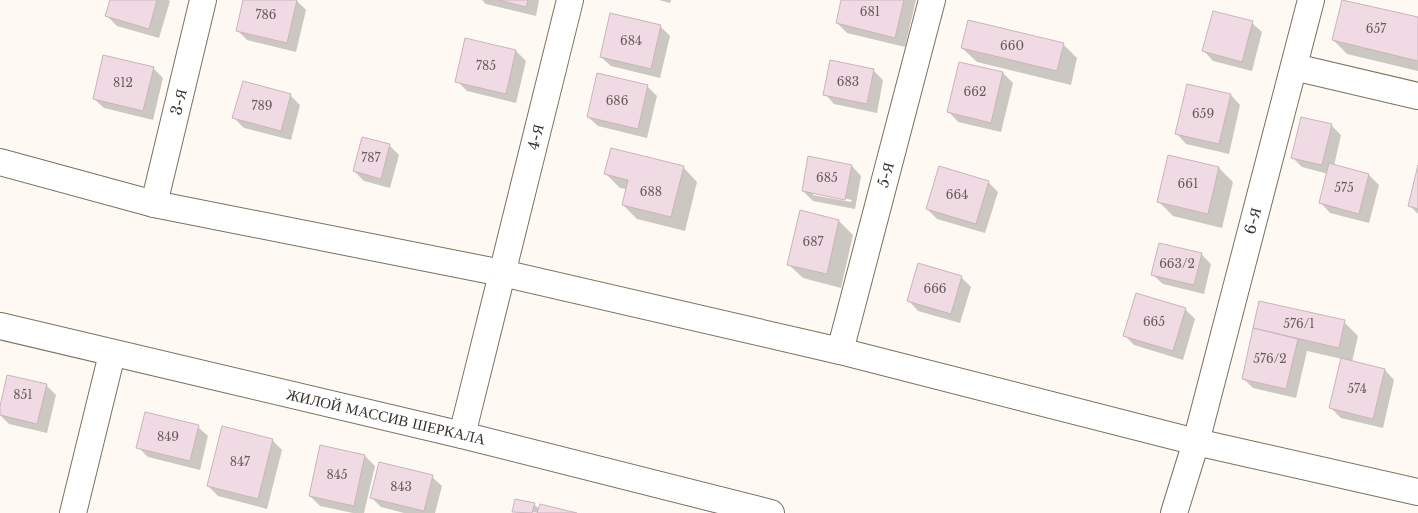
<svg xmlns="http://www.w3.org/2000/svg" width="1418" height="513" viewBox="0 0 1418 513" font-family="'Libre Baskerville',serif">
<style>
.shadow{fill:#0003;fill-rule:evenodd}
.building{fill:#f0dae3;stroke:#cab4bd}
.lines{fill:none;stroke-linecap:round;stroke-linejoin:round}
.minor-casing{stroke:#7c7061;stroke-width:28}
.minor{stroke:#fff;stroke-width:26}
.labels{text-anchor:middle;stroke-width:4;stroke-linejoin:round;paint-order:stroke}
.number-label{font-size:12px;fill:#675e5a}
.street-label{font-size:15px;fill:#39342d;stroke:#fff}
</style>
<rect width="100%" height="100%" fill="#fef9f2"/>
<g class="shadow">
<path d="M111 0H168L170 1 159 38 117 26 107 16Z"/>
<path d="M244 0H296L306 10 296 52 247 40 237 30Z"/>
<path d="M482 0H539L536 16 486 4Z"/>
<path d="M659 0H671L670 3Z"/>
<path d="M842 0H916L905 47 847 33 837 23Z"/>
<path d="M1418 19V71L1347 54 1333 40Z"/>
<path d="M1252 23 1262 32 1252 71 1213 61 1204 51Z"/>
<path d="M660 26 670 36 660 78 611 66 601 57Z"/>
<path d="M1063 44 1077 58 1071 85 977 62 962 48Z"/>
<path d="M516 51 526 61 516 103 467 91 457 81Z"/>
<path d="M960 63 1003 73 1013 83 1001 132 958 122 949 112Z"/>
<path d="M153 68 163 78 153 120 104 108 94 99Z"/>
<path d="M873 70 883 80 877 113 834 104 825 94Z"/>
<path d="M647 86 657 96 647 138 598 126 588 117Z"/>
<path d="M290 95 300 105 291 140 244 128 234 118Z"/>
<path d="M1231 95 1240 105 1229 154 1186 144 1177 134Z"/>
<path d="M1332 126 1341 135 1334 166 1369 175 1379 185 1369 223 1330 213 1321 203 1328 174 1302 167 1292 157Z"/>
<path d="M389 145 399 155 390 188 364 181 354 171Z"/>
<path d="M852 166 861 176 855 209 813 201 803 191ZM813 192 852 200 851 202 813 195Z"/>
<path d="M683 167 697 182 685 231 637 219 623 205 627 189 620 188 606 174Z"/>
<path d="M1219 168 1233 182 1222 228 1173 216 1158 201Z"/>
<path d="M1418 171V214L1410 206Z"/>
<path d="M988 182 998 192 985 233 937 219 927 209Z"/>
<path d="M839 221 853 235 841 288 803 278 788 264Z"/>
<path d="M1201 254 1211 264 1204 294 1163 284 1153 275Z"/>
<path d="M961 277 971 287 960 323 918 311 909 301Z"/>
<path d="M1260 303 1344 322 1358 336 1352 362 1385 370 1394 380 1383 428 1341 418 1331 408 1342 359 1307 351 1296 398 1253 388 1243 378Z"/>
<path d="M1185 309 1195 319 1183 360 1134 345 1124 335Z"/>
<path d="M46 385 56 395 47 433 9 424 0 415V411Z"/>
<path d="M198 427 208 436 200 470 148 457 138 447Z"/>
<path d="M272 440 282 450 267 509 218 496 208 486Z"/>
<path d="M365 456 375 466 364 513H353L320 506 310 496Z"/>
<path d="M432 477 442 486 435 513H404L381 507 371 497Z"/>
<path d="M534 504 540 510 571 513 513 512Z"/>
</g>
<g class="building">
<path d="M110 0H157L149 29 105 16Z"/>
<path d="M243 0H297L287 43 236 31Z"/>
<path d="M498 0H528L526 7Z"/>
<path d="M841 0H904L895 38 836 23Z"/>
<path d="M1342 0 1418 17V61L1332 40Z"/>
<path d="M1213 11 1253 21 1242 62 1202 51Z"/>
<path d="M610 13 661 25 651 69 600 57Z"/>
<path d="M968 20 1064 43 1057 71 961 48Z"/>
<path d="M465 38 516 50 506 94 455 82Z"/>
<path d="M103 55 154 67 143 111 93 99Z"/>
<path d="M830 60 874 69 867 104 823 95Z"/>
<path d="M959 62 1003 72 991 123 947 112Z"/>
<path d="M597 73 648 85 638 129 587 117Z"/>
<path d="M243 81 291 94 281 131 232 118Z"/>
<path d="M1187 84 1231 94 1219 144 1175 134Z"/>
<path d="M1301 117 1332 124 1322 165 1291 158Z"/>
<path d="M362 137 390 144 381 179 353 171Z"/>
<path d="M611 148 684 166 671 217 622 205 628 180 604 174Z"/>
<path d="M1168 155 1219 167 1208 214 1157 202Z"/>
<path d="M808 156 852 165 845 200 802 191Z"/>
<path d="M1329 163 1369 174 1359 214 1319 203Z"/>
<path d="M1418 165V209L1408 206Z"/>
<path d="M939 166 989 181 976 224 926 209Z"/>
<path d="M800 210 839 220 827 274 787 265Z"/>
<path d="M1159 243 1202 253 1194 285 1151 275Z"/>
<path d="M918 263 962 276 951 314 907 301Z"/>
<path d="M1136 293 1186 308 1173 351 1123 336Z"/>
<path d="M1259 301 1345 320 1339 348 1253 328Z"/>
<path d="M1253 328 1298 339 1286 389 1242 379Z"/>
<path d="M1341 358 1385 369 1373 419 1329 408Z"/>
<path d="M7 375 47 384 37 424 0 415V406Z"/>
<path d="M145 412 199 425 190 461 136 448Z"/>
<path d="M222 426 273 439 258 499 207 486Z"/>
<path d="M320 445 365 455 354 506 309 496Z"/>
<path d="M379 462 433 475 424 511 370 498Z"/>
<path d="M515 499 535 503 532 513 512 512Z"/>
<path d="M540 504 577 513H537Z"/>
</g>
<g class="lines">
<defs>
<g id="minor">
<path d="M1294 67 1418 96"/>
<path d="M0 162 154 204 502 273 840 351 1196 442 1418 492"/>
<path d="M154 204 203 0"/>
<path d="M0 326 462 435 771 513"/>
<path d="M840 351 932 0"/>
<path d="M462 435 570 0"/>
<path d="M73 513 112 354"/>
<path d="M1174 513 1196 442 1311 0"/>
</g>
</defs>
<use href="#minor" class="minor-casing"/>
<use href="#minor" class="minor"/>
</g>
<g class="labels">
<g class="number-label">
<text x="870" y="16">681</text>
<text x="266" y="19">786</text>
<text x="1376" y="33">657</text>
<text x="631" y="45">684</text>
<text x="1012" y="50">660</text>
<text x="486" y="70">785</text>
<text x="848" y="86">683</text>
<text x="123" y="87">812</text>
<text x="975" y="96">662</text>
<text x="617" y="105">686</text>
<text x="262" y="110">789</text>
<text x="1203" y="118">659</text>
<text x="371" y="162">787</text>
<text x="827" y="182">685</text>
<text x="1188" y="188">661</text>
<text x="1344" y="192">575</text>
<text x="651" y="196">688</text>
<text x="957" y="199">664</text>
<text x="813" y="246">687</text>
<text x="1177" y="268">663/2</text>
<text x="935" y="293">666</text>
<text x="1154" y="326">665</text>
<text x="1299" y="328">576/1</text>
<text x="1270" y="363">576/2</text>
<text x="1357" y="393">574</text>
<text x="23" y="399">851</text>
<text x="168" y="441">849</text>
<text x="240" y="466">847</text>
<text x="337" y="479">845</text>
<text x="401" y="491">843</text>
</g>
<g class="street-label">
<text transform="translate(179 102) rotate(-76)" y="5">3-Я</text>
<text transform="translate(536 137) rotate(-76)" y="5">4-Я</text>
<text transform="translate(886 175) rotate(-75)" y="5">5-Я</text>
<text transform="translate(1253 221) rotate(-75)" y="5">6-Я</text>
<text transform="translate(386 417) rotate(13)" y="5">ЖИЛОЙ МАССИВ ШЕРКАЛА</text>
</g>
</g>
</svg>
